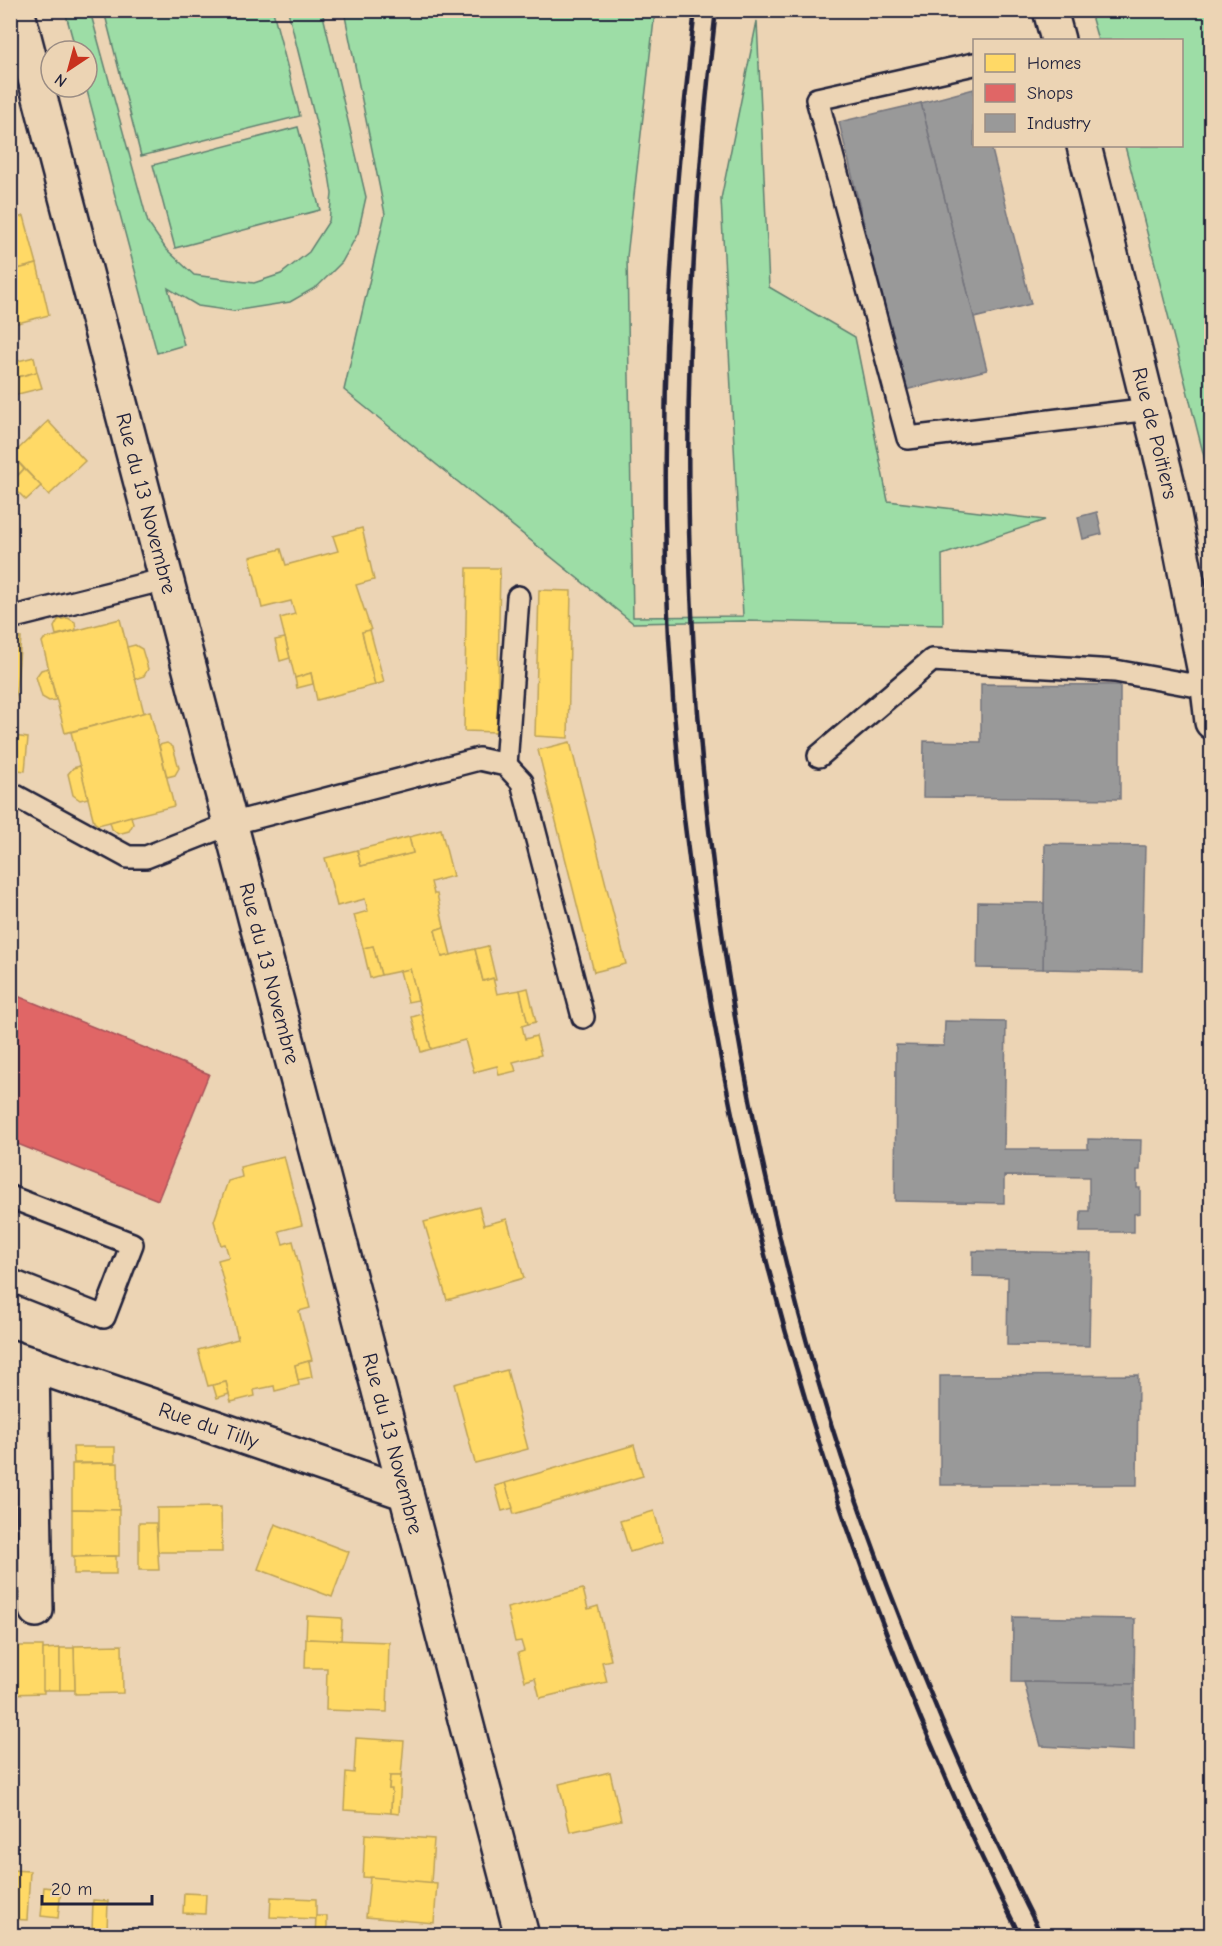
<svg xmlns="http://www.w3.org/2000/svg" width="1222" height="1946" viewBox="0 0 1222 1946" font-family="'Comic Neue',sans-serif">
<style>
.green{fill:#9ddda6;stroke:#608070;stroke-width:1.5}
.homes{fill:#ffd966;stroke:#bda259;stroke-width:1.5}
.shops{fill:#e06666;stroke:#a75259;stroke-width:1.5}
.industry{fill:#999;stroke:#75757d;stroke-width:1.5}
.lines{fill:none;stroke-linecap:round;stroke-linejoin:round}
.service-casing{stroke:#22223b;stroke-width:26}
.minor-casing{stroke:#22223b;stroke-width:38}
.tertiary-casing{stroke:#22223b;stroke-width:38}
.service{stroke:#ecd4b4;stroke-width:21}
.minor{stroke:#ecd4b4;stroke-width:33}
.tertiary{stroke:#ecd4b4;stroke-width:33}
.rail{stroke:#22223b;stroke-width:4.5}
.labels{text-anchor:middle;stroke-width:6;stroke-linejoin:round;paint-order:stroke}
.street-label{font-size:21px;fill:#22223b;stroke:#ecd4b4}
</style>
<rect width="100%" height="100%" fill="#ecd4b4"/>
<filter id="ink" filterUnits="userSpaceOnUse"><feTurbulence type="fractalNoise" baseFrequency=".0167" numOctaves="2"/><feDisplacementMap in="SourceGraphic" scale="12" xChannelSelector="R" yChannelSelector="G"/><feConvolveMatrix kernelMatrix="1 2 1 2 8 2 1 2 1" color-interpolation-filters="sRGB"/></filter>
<g filter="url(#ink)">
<g class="green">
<path d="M65 11H90L148 223 166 249 194 275 254 283 281 274 309 252 329 221 332 194 329 175 288 11H322L366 197 358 233 342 262 318 286 290 302 233 311 198 306 168 288 184 345 157 353 86 87 87 51H76Z"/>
<path d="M104 11H273L300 116 141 156Z"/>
<path d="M385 11H655L627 257 633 617 743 616 721 199 757 21 769 287 855 337 888 501 1045 520 942 555 943 625 742 621 633 623 344 390 385 214 344 11H373L385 14Z"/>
<path d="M1096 11H1211V484L1125 146H1182V40H1098L1092 19Z"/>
<path d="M298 127 320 210 175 248 153 165Z"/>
</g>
<g class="homes">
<path d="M24 216 37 264 10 271V220Z"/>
<path d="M37 264 49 315 10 325V271Z"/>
<path d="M34 357 37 372 10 379V363Z"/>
<path d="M37 372 42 388 10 396V379Z"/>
<path d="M48 421 85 461 49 495 12 455Z"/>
<path d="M12 456 24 469 10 482V458Z"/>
<path d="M24 469 41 486 26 500 10 484Z"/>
<path d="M362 528 374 580 356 585 371 630 362 632 375 685 317 700 311 673 295 678 280 618 295 614 291 601 262 608 250 557 281 549 286 565 338 551 333 536Z"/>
<path d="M467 568H500L497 732 464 731Z"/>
<path d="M539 590 571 591 568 738 535 736Z"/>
<path d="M68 618 75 622 76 630 56 635 54 627 58 620Z"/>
<path d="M120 619 144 713 65 733 42 642 44 639Z"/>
<path d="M370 630 384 682 375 685 362 632Z"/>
<path d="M10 637 21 638 15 704 10 703Z"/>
<path d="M285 638 290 658 280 661 275 640Z"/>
<path d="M135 645 142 649 148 669 144 676 135 679 127 647Z"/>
<path d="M48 668 56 700 49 701 42 697 36 677 41 670Z"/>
<path d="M311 673 313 684 297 688 295 678Z"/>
<path d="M10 703 15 704 13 736 28 738 25 771 10 769Z"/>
<path d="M150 711 174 806 98 825 94 822 71 732Z"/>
<path d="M570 742 626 964 594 972 538 750Z"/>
<path d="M167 743 173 747 179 768 175 775 167 777 159 745Z"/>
<path d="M80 766 88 798 80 800 73 795 68 774 73 768Z"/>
<path d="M131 816 133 824 129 831 118 834 112 829 110 822Z"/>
<path d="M441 829 453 876 431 882 434 894H437L444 927 435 930 442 957 475 949 483 981 493 978 497 994 520 990 528 1024 522 1026 525 1039 536 1036 541 1055 513 1062 516 1071 499 1075 497 1066 474 1072 465 1040 431 1049 410 969 381 975 373 946 363 948 354 915 368 911 365 899 337 906 325 858 357 850 361 866 413 853 409 837Z"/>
<path d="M409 837 413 853 361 866 357 850Z"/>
<path d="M444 927 451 955 442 957 435 930Z"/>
<path d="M373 946 381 975 370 978 363 948Z"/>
<path d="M488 946 496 980H494L493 978 483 981 475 949Z"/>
<path d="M410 969 418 1000 408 1002 400 971Z"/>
<path d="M528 988 536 1022 528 1024 520 990Z"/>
<path d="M422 1014 431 1049 421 1052 412 1017Z"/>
<path d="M284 1156 302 1225 279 1231 283 1244 293 1241 310 1308 299 1311 312 1360 295 1365 299 1385 275 1391 274 1386 254 1390 255 1396 231 1402 226 1382 208 1386 198 1350 238 1339 218 1260 229 1257 225 1244 221 1245 214 1221 228 1181 242 1177 240 1167Z"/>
<path d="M479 1207 484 1225 507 1219 524 1278 447 1300 424 1222Z"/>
<path d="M309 1361 312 1377 298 1380 295 1365Z"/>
<path d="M507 1370 528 1449 475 1463 454 1384Z"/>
<path d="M226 1382 229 1394 217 1398 213 1385Z"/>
<path d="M634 1445 643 1476 514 1514 505 1483Z"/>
<path d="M73 1447H115V1463H74Z"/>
<path d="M118 1463 119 1510 72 1509V1464Z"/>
<path d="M505 1483 513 1508 502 1511 495 1486Z"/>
<path d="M221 1507 222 1552H157V1508Z"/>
<path d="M72 1509 119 1510V1556H72Z"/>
<path d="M654 1511 663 1542 630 1552 620 1521Z"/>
<path d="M139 1523H156L159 1570H139Z"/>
<path d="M275 1524 349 1552 332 1597 258 1569Z"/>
<path d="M116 1556V1574H74V1557Z"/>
<path d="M583 1589 588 1609 598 1606 611 1660 602 1662 607 1682 540 1698 535 1678 525 1681 518 1653 524 1651 521 1641 515 1642 507 1608Z"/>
<path d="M307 1616 342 1618 341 1641 306 1639Z"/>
<path d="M306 1639 389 1642 387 1712 326 1710 327 1668H305Z"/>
<path d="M122 1645 123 1693 75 1694 74 1646Z"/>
<path d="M10 1646H43L44 1693 10 1694Z"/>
<path d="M60 1648V1690H43V1649Z"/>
<path d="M60 1648H74L75 1690H60Z"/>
<path d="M356 1738 404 1741 401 1776H390L389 1789H392L391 1813 344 1810 346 1772 354 1773Z"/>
<path d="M610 1772 621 1820 570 1832 559 1784Z"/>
<path d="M390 1776H401L399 1814 391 1813 392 1789H389Z"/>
<path d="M365 1834 434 1839 431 1883 363 1877Z"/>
<path d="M10 1870 30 1871 27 1920 10 1919Z"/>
<path d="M370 1877 437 1883 434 1923 366 1917Z"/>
<path d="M44 1887 61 1889 58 1918 41 1916Z"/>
<path d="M184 1893 206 1894 205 1914 183 1913Z"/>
<path d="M271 1897 316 1899V1919L270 1917Z"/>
<path d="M93 1900 108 1901 107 1931H92Z"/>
<path d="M316 1916H327V1936H315Z"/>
</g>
<path class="shops" d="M10 993 209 1074 158 1200 10 1141Z"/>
<g class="industry">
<path d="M974 89V146H991L1031 304 974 318 921 103Z"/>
<path d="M921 103 987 370 905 390 839 122Z"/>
<path d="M1097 512 1102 534 1083 539 1078 517Z"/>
<path d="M981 684 1120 685V799L923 797 924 741 981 742Z"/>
<path d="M1045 844 1145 846 1142 971 1043 969Z"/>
<path d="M978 902 1044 903 1043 969 977 968Z"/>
<path d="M945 1021 1006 1022 1004 1149H1088V1139L1141 1140 1140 1170H1137V1188H1140V1213L1134 1214V1232H1080L1081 1211H1089V1177L1004 1176V1203L895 1201 896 1045 944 1046Z"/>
<path d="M973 1251 1091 1253 1089 1346 1007 1345 1008 1277 973 1276Z"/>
<path d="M1138 1375 1137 1485H940V1376Z"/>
<path d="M1013 1617 1135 1619 1134 1684 1012 1682Z"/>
<path d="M1024 1682 1134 1684V1751L1041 1746Z"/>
</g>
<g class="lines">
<defs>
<g id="service">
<path d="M974 64 817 99 908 438 1150 409"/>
<path d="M10 618 166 579"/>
<path d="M819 756 932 660 1115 671 1208 688"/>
<path d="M506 765 518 597"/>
<path d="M10 793 128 857H146L230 824 479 759 506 765 522 782 583 1017"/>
<path d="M10 1197 132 1244 104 1317 10 1280"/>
</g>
<g id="minor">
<path id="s1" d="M10 1357 406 1493"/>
<path d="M32 1364 36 1610"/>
</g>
<g id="tertiary">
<path id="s2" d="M17 10 522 1936"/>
<path d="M1050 10 1058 40"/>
<path id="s3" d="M1084 146 1168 484 1208 688 1212 722"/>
</g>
</defs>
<use href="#service" class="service-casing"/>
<use href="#minor" class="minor-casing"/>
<use href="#tertiary" class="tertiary-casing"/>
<use href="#service" class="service"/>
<use href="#minor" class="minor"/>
<use href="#tertiary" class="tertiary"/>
<g class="rail">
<path d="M695 10C678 152 666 295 665 438 658 957 789 1473 1020 1936"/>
<path d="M716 10C673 363 679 703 741 1052 766 1189 798 1326 842 1458 897 1622 964 1782 1042 1936"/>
</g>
</g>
</g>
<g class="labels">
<g class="street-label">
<text dy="7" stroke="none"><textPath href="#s3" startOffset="296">Rue de Poitiers</textPath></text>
<text dy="7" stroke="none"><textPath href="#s2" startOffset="510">Rue du 13 Novembre</textPath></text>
<text dy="7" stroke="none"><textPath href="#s2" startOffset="996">Rue du 13 Novembre</textPath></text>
<text dy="7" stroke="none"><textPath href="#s1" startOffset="210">Rue du Tilly</textPath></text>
<text dy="7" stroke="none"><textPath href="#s2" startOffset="1482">Rue du 13 Novembre</textPath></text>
</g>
</g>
<rect width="1222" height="1946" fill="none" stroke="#ecd4b4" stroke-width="36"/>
<rect x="18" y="18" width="1186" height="1910" fill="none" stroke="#22223b" stroke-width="2" filter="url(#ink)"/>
<rect x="973" y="39" width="210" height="108" fill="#ecd4b4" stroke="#9b8d84" stroke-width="1.5"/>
<rect x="985" y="54" width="30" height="18" fill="#ffd966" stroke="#9b8d84" stroke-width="1.5"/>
<text x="1027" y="69" font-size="18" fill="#22223b">Homes</text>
<rect x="985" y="84" width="30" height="18" fill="#e06666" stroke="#9b8d84" stroke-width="1.5"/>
<text x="1027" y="99" font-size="18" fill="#22223b">Shops</text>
<rect x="985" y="114" width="30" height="18" fill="#999999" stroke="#9b8d84" stroke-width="1.5"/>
<text x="1027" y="129" font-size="18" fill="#22223b">Industry</text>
<g transform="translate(69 69) rotate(216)"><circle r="28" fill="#ecd4b4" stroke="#9b8d84" stroke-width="1.5"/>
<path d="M0-4.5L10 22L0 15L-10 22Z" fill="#c8321e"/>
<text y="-9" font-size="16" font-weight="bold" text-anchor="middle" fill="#22223b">N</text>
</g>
<path d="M42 1895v9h110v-9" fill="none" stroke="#22223b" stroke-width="3"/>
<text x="51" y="1895" font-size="18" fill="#22223b" stroke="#ecd4b4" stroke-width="4.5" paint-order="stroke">20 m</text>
</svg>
